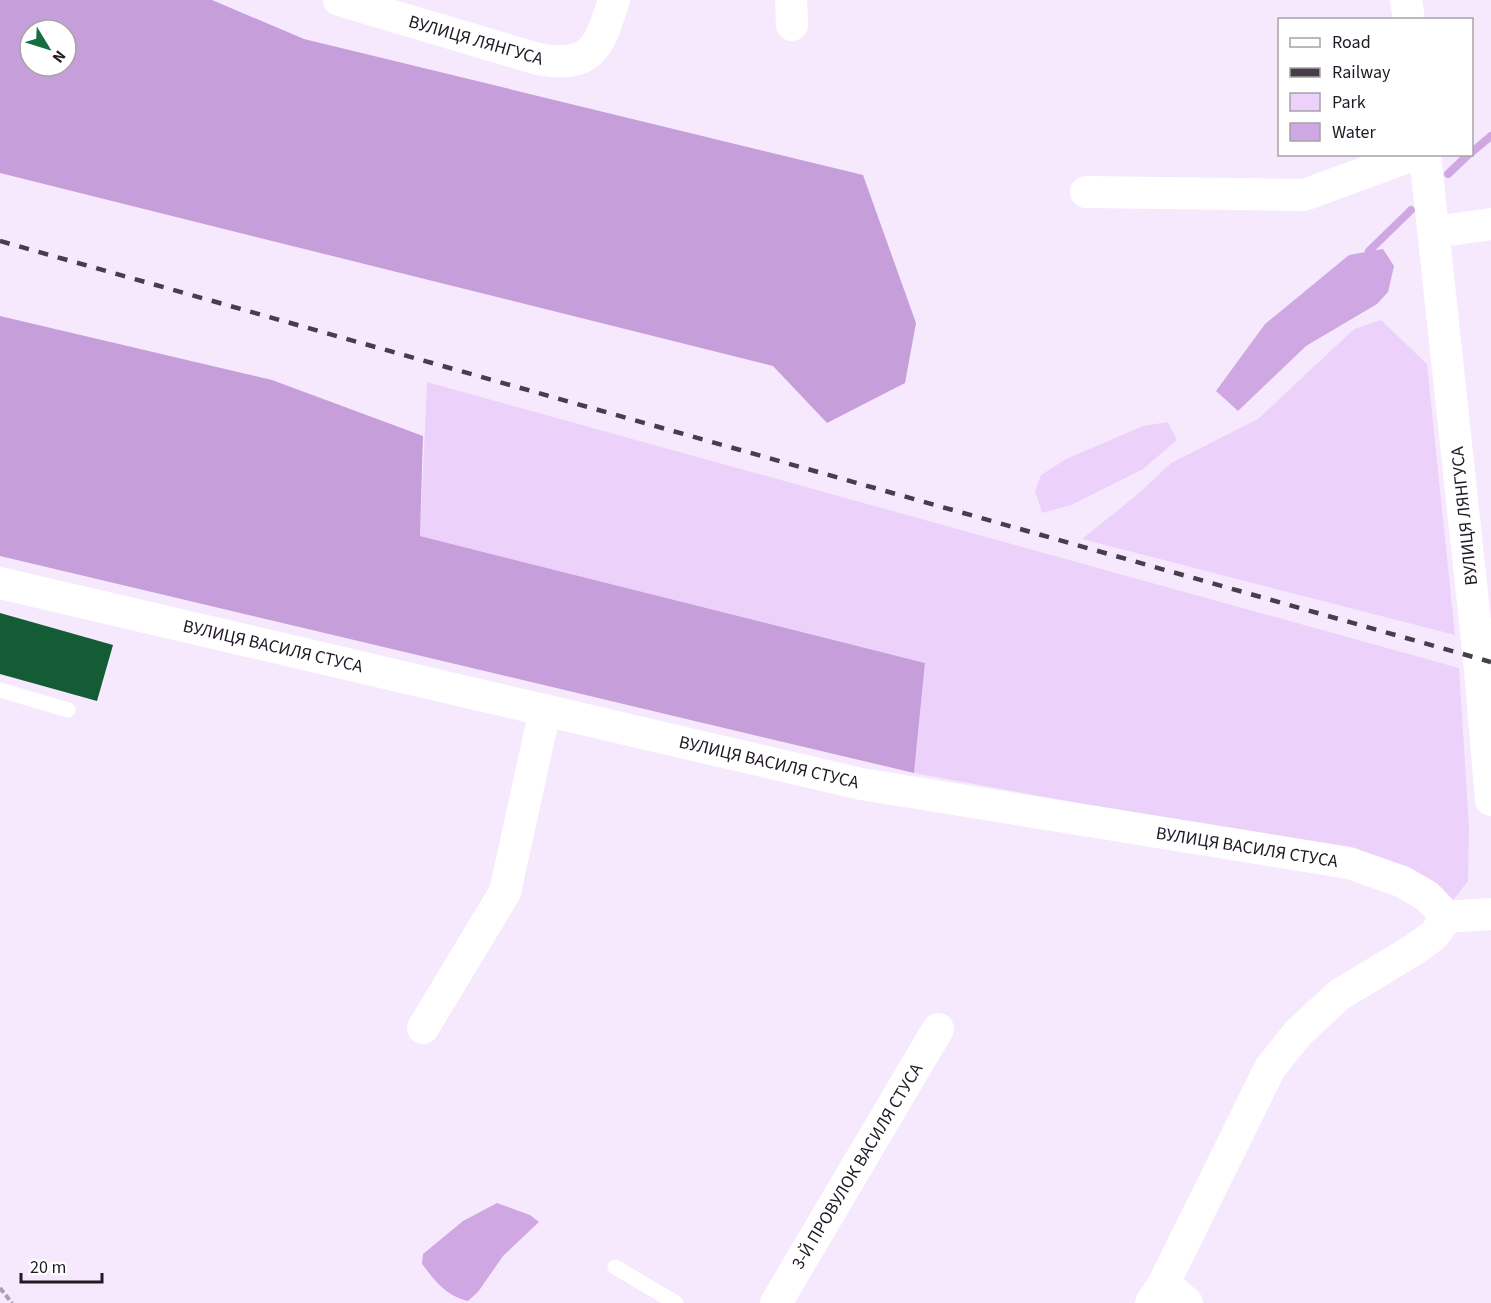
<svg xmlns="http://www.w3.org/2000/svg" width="1491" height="1303" viewBox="0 0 1491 1303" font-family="'Source Sans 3',sans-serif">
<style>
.green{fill:#ecd2fb}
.forest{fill:#c69fda;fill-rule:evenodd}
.water{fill:#cfa8e3}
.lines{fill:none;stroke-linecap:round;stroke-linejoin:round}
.stream{stroke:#cfa8e3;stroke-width:8}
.building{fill:#135c36}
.path{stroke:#aa9eaf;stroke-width:4;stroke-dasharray:6 3;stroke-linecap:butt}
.lane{stroke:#fff;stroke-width:15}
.street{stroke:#fff;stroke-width:32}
.rail{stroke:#463e4a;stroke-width:4.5;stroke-dasharray:10 10;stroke-linecap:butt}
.labels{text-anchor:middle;stroke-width:6;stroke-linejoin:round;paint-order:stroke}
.street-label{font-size:18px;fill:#211924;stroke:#fff}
</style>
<rect width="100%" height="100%" fill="#f6e9fd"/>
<g class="green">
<path d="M1381 320 1427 364 1455 635 1082 539 1138 494 1171 463 1258 419 1354 329Z"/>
<path d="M427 382 1459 668 1469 827 1468 881 1453 900 1411 875 1361 855 914 773 925 663 420 536Z"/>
<path d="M1168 422 1177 440 1143 469 1071 505 1042 513 1035 491 1041 475 1066 459 1143 426Z"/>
</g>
<g class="forest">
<path d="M0 0H212L304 39 863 175 916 323 905 383 827 423 773 366 0 173ZM30 30H66V66H30Z"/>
<path d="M0 316 272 380 423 436 420 536 925 663 914 773 0 556Z"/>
</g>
<g class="water">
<path d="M1383 249 1394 266 1388 292 1377 304 1306 346 1238 411 1216 391 1265 324 1349 255Z"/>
<path d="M497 1203 530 1215 539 1222 503 1256 478 1292 468 1301C445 1295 436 1282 422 1264L423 1254 463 1221Z"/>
</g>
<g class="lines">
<g class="stream">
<path d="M1472 152 1491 136"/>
<path d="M1448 174 1469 154"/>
<path d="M1369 251 1411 210"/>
</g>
</g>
<path class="building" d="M0 613 113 645 97 701 0 674Z"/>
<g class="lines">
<path class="path" d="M0 1288 12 1303"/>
<g class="lane">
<path d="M0 690 68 710"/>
<path d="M615 1267 676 1303"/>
</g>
<g class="street">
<path d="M339 0 538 59C593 69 599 47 614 0"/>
<path d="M791 0 792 25"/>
<path d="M1406 0 1409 20"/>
<path d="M1425 154 1479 659 1491 800"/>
<path d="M1086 192 1304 195 1416 154"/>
<path d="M1434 232 1491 224"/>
<path d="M0 583 861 784 1349 863 1403 882 1427 896 1447 917 1434 935 1415 949 1339 995 1298 1033 1270 1068 1164 1283 1151 1303"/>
<path d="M1447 917 1491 914"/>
<path d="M423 1028 505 892 545 710"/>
<path d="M1164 1283 1187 1303"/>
<path d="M776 1303 938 1029"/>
</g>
<path class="rail" d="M0 241 1491 662"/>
</g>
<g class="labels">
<g class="street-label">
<text transform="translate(476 40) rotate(16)" y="6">ВУЛИЦЯ ЛЯНГУСА</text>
<text transform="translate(1464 516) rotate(-96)" y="6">ВУЛИЦЯ ЛЯНГУСА</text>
<text transform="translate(273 646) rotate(13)" y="6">ВУЛИЦЯ ВАСИЛЯ СТУСА</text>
<text transform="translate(769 762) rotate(13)" y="6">ВУЛИЦЯ ВАСИЛЯ СТУСА</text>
<text transform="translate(1247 847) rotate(9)" y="6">ВУЛИЦЯ ВАСИЛЯ СТУСА</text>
<text transform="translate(857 1166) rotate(-59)" y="6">3-Й ПРОВУЛОК ВАСИЛЯ СТУСА</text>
</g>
</g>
<rect x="1278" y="18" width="195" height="138" fill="#ffffff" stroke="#a6a3a7" stroke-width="1.5"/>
<rect x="1290" y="38" width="30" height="9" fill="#ffffff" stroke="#a6a3a7" stroke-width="1.5"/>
<text x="1332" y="48" font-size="18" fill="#211924">Road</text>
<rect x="1290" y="68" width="30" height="9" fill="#463e4a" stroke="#a6a3a7" stroke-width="1.5"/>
<text x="1332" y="78" font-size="18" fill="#211924">Railway</text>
<rect x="1290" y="93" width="30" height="18" fill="#ecd2fb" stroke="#a6a3a7" stroke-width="1.5"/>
<text x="1332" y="108" font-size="18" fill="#211924">Park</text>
<rect x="1290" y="123" width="30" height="18" fill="#cfa8e3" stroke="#a6a3a7" stroke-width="1.5"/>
<text x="1332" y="138" font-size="18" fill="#211924">Water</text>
<g transform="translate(48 48) rotate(128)"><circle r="28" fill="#ffffff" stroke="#a6a3a7" stroke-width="1.5"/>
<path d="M0-4.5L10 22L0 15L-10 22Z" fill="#156e41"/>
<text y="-9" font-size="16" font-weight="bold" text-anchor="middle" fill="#211924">N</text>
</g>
<path d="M21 1273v9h81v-9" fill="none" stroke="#211924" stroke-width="3"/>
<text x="30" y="1273" font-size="18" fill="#211924" stroke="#ffffff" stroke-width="4.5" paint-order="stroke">20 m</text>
</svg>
